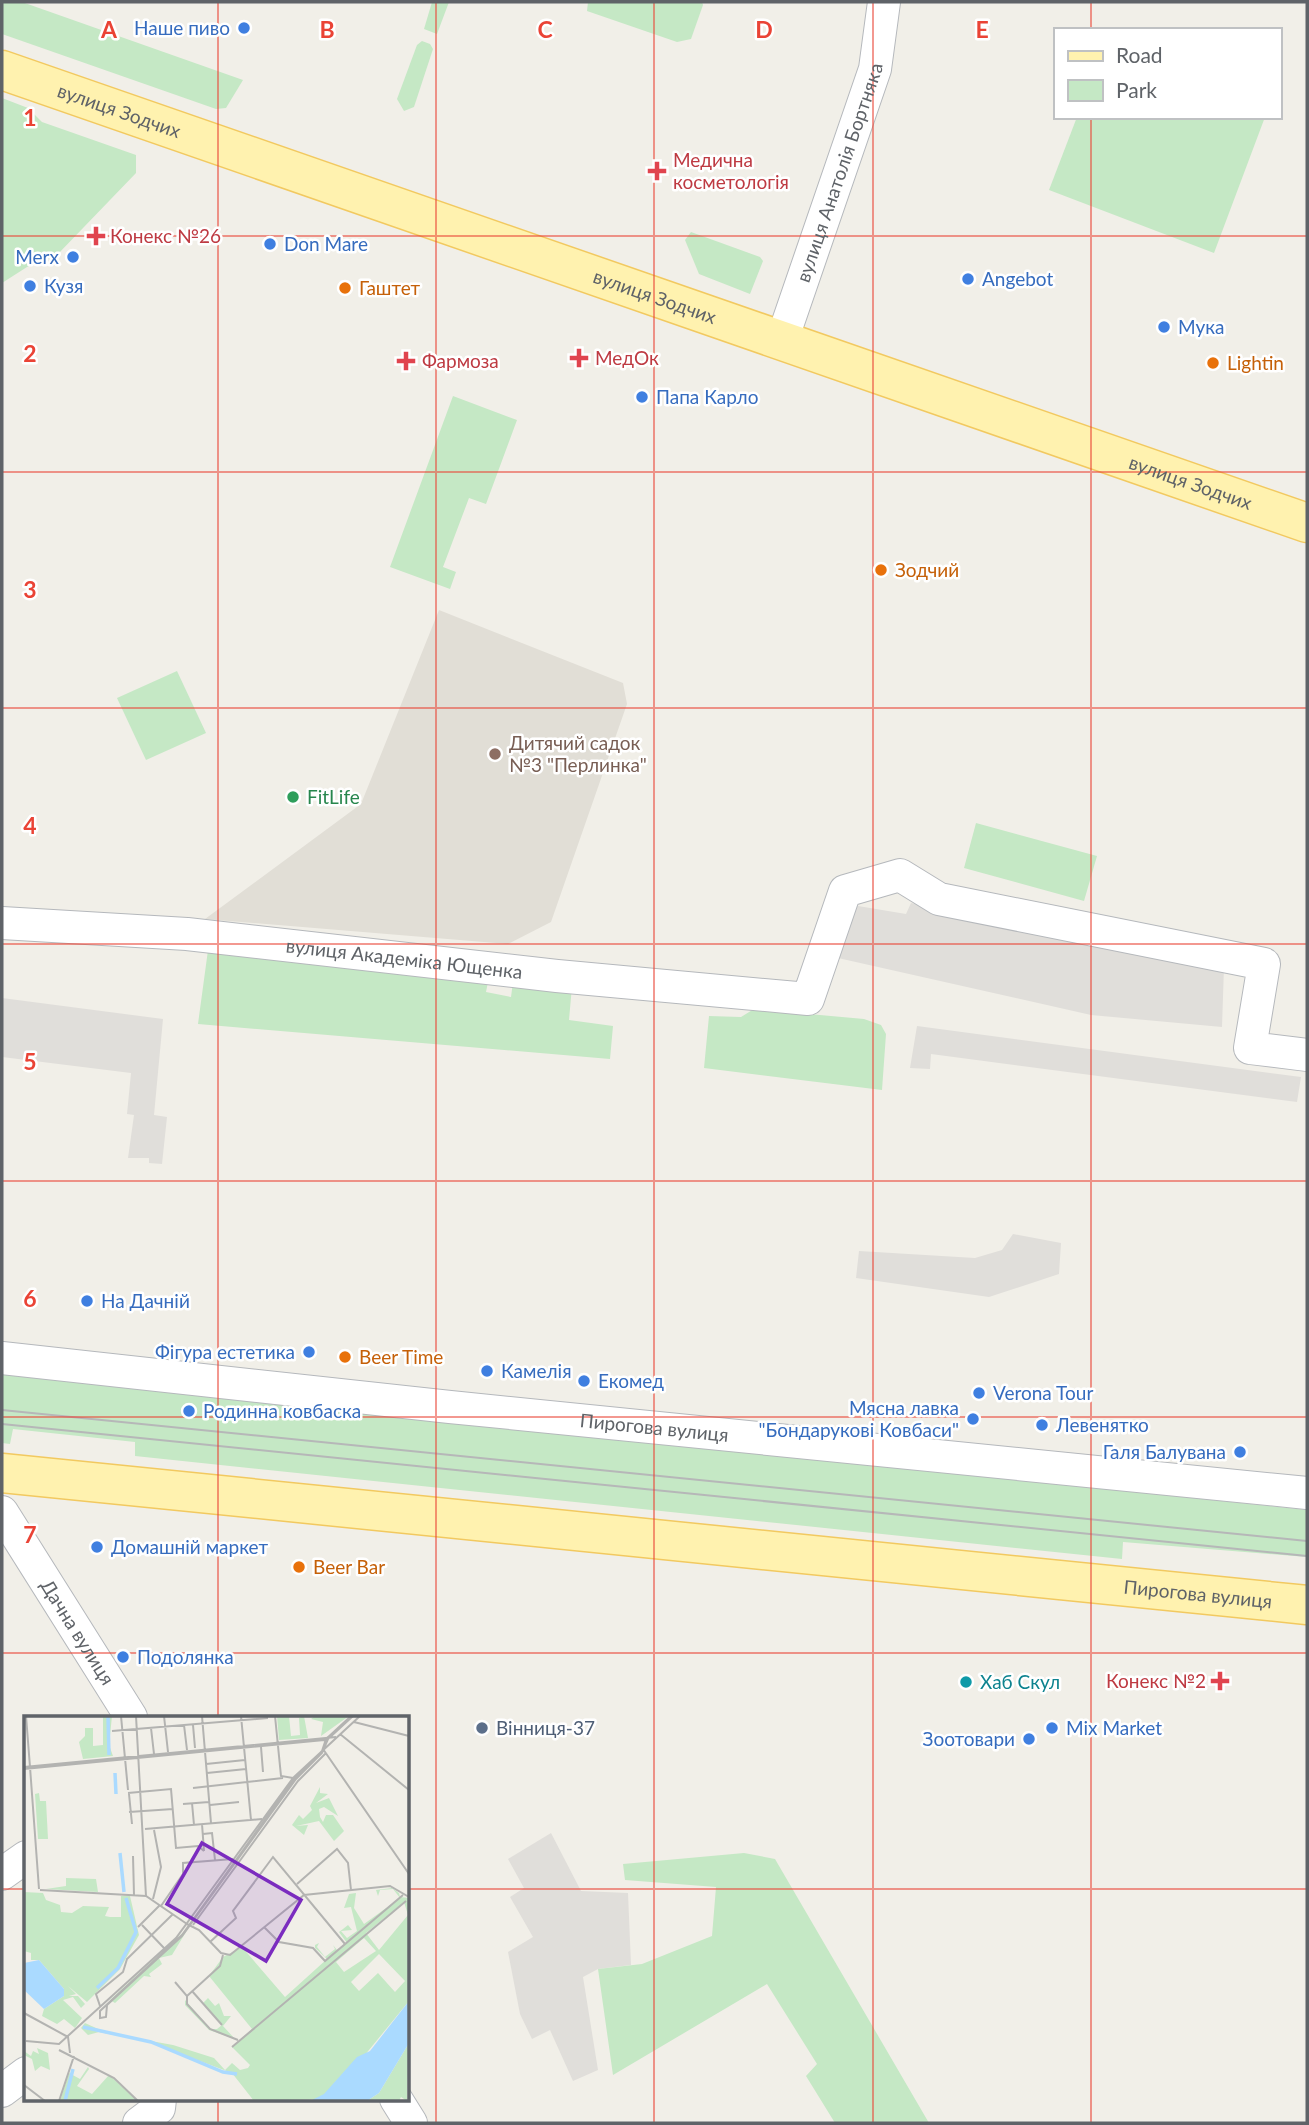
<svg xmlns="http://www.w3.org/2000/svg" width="1309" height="2125" viewBox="0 0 1309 2125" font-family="Lato,sans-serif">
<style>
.industrial{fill:#e0deda}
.education{fill:#e1ded6}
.green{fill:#c5e8c5}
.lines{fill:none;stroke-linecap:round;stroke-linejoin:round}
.minor-casing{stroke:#b5b8bc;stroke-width:34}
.major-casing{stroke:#f2c960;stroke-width:41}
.minor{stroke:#fff;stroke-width:32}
.major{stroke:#fff2af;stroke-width:38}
.tram{stroke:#b6b7b8;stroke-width:2}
.grid{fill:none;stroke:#ea4335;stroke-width:2;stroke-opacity:0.55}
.shop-dot{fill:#3f7fe0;stroke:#fff;stroke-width:2.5}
.health-dot{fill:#e0444e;stroke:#fff;stroke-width:2.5}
.food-dot{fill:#e8710a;stroke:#fff;stroke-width:2.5}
.education-dot{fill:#8d6e63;stroke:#fff;stroke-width:2.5}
.leisure-dot{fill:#2e9e5b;stroke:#fff;stroke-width:2.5}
.culture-dot{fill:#0f9aa8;stroke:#fff;stroke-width:2.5}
.service-dot{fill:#5c6f8a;stroke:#fff;stroke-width:2.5}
.labels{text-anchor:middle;stroke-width:5;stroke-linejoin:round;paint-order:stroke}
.shop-label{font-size:19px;fill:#366cbe;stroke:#fff;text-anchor:start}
.street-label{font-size:19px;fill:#5f6368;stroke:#fff}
.health-label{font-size:19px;fill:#be3a42;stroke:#fff;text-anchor:start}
.food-label{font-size:19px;fill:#c56008;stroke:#fff;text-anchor:start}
.education-label{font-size:19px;fill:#785e54;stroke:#fff;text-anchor:start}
.leisure-label{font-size:19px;fill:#27864d;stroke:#fff;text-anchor:start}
.culture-label{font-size:19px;fill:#0d838f;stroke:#fff;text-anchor:start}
.service-label{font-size:19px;fill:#4e5e75;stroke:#fff;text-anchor:start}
.inset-river{fill:none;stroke:#aadaff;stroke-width:3.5}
.inset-road{fill:none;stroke:#b3b3b1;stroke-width:2}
.view{fill:#7b2cbf;fill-opacity:0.15;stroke:#7b2cbf;stroke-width:3.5}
.inset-edge{fill:none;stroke:#5f6368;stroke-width:3.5}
.grid-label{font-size:23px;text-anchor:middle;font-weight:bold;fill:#ea4335;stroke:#fff;stroke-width:5;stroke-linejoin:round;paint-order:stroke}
</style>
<rect width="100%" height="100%" fill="#f1efe8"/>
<g class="industrial">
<path d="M911 903 1224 967 1222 1027 1091 1015 838 958 847 912 858 906 906 914Z"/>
<path d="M2 998 163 1019 154 1115 167 1117 162 1164 149 1163V1158H128L134 1115 127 1114 131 1073 2 1057Z"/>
<path d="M917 1026 1301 1077 1297 1102 931 1054 930 1069 910 1068Z"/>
<path d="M1013 1234 1061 1243 1059 1274 989 1297 856 1278 859 1251 975 1258 1002 1250Z"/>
<path d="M551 1833 581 1891 628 1893 631 1965 598 1969 583 1977 598 2070 573 2081 550 2030 532 2039 520 2014 508 1952 533 1937 510 1897 524 1888 508 1859Z"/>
</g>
<path class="education" d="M439 610 623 683 627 704 551 922 508 944 205 919 361 804Z"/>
<g class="green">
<path d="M2 2H22L243 80 226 108 216 109 2 34Z"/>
<path d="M432 2H449L437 34 424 29Z"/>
<path d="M588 2H702L703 5 691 39 677 42 587 11Z"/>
<path d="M422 41 430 44 433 49 414 107 404 111 397 99 417 45Z"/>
<path d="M2 98 28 108 42 122 136 155V173L57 255 27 267 2 283Z"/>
<path d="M1077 117H1265L1214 253 1049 190Z"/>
<path d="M691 232 760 257 763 261 750 294 699 274 685 240Z"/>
<path d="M453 396 517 420 486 504 469 498 443 567 456 572 450 589 390 567Z"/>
<path d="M177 671 206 733 146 760 117 698Z"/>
<path d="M976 823 1097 856 1084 901 964 868Z"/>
<path d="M208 950 488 982 486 992 511 997 513 982 572 986 569 1020 613 1026 610 1059 198 1024Z"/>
<path d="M754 1009 864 1019 881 1025 886 1034 882 1090 704 1068 709 1016 741 1017Z"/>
<path d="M2 1373 1307 1510V1557L1123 1542 1122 1559 135 1456V1442L13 1429 10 1444 2 1443Z"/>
<path d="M744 1853 775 1859 929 2123H835L806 2076 817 2064 767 1984 613 2075 598 1969 642 1964 712 1936 716 1887 625 1880 623 1864Z"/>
</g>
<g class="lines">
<defs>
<g id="minor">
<path id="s1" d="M782 340 875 69 884 2"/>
<path id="s2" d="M2 923 187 934 557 976 808 999 845 891 900 875 939 899 1264 964 1250 1048 1307 1055"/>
<path id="s3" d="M2 1358 450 1407 1307 1493"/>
<path id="s4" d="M2 1512 131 1717"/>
<path d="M2 1874 26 1857"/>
<path d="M2 2091 26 2073"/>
<path d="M396 2099 411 2123"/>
<path d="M139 2123 159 2108 160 2099"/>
</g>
<g id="major">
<path id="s5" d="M2 70 1307 523"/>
<path id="s6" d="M2 1473 1307 1605"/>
</g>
</defs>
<use href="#minor" class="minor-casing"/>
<use href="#major" class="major-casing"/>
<use href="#minor" class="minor"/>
<use href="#major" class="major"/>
<g class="tram">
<path d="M2 1410 1307 1541"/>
<path d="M2 1424 1307 1556"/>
</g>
</g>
<path class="grid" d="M218 2V1717M436 2V2123M654 2V2123M873 2V2123M1091 2V30M1091 117V2123M2 236H1307M2 472H1307M2 708H1307M2 944H1307M2 1181H1307M2 1417H1307M2 1653H1307M2 1889H26M408 1889H1307M218 2099V2123"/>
<g class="shop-dot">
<circle cx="244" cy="28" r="7"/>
<circle cx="270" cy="244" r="7"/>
<circle cx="73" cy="257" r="7"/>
<circle cx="968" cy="279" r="7"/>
<circle cx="30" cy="286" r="7"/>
<circle cx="1164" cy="327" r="7"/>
<circle cx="642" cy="397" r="7"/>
<circle cx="87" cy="1301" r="7"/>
<circle cx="309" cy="1352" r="7"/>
<circle cx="487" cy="1371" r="7"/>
<circle cx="584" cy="1381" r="7"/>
<circle cx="979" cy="1393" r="7"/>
<circle cx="189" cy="1411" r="7"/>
<circle cx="973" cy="1419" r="7"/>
<circle cx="1042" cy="1425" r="7"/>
<circle cx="1240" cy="1452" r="7"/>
<circle cx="97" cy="1547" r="7"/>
<circle cx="123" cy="1657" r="7"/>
<circle cx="1052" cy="1728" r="7"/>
<circle cx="1029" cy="1739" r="7"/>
</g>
<g class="health-dot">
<path d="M653.5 160.5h7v7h7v7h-7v7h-7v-7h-7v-7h7z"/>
<path d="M92.5 225.5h7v7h7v7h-7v7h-7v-7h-7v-7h7z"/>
<path d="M575.5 347.5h7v7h7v7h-7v7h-7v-7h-7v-7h7z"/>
<path d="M402.5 350.5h7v7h7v7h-7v7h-7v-7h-7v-7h7z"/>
<path d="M1216.5 1670.5h7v7h7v7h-7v7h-7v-7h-7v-7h7z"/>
</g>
<g class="food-dot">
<circle cx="345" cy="288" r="7"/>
<circle cx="1213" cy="363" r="7"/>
<circle cx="881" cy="570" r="7"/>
<circle cx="345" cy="1357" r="7"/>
<circle cx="299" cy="1567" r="7"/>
</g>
<circle class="education-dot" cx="495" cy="754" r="7"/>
<circle class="leisure-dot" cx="293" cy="797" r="7"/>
<circle class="culture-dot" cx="966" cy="1682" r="7"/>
<circle class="service-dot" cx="482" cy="1728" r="7"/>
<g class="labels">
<g class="shop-label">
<text x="230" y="35" text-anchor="end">Наше пиво</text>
<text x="284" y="251">Don Mare</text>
<text x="59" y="264" text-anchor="end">Merx</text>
<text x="982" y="286">Angebot</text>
<text x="44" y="293">Кузя</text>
<text x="1178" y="334">Мука</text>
<text x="656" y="404">Папа Карло</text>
<text x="101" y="1308">На Дачній</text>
<text x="295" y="1359" text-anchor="end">Фігура естетика</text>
<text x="501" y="1378">Камелія</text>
<text x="598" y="1388">Екомед</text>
<text x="993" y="1400">Verona Tour</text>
<text x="959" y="1415" text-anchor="end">Мясна лавка<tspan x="959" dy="22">"Бондарукові Ковбаси"</tspan></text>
<text x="203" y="1418">Родинна ковбаска</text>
<text x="1056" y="1432">Левенятко</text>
<text x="1226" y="1459" text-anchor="end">Галя Балувана</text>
<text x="111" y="1554">Домашній маркет</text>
<text x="137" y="1664">Подолянка</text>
<text x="1066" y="1735">Mix Market</text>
<text x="1015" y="1746" text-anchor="end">Зоотовари</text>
</g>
<g class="street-label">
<text dy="7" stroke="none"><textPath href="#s5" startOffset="124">вулиця Зодчих</textPath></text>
<text dy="7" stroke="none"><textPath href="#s1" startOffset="177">вулиця Анатолія Бортняка</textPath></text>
<text dy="7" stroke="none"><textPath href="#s5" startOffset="691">вулиця Зодчих</textPath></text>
<text dy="7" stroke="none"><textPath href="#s5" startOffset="1258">вулиця Зодчих</textPath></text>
<text dy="7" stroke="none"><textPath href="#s2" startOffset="404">вулиця Академіка Ющенка</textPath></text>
<text dy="7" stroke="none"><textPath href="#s3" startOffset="656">Пирогова вулиця</textPath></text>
<text dy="7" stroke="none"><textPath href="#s6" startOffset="1202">Пирогова вулиця</textPath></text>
<text dy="7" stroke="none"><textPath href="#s4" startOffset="142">Дачна вулиця</textPath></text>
</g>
<g class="health-label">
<text x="673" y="167">Медична<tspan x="673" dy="22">косметологія</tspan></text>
<text x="110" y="243">Конекс №26</text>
<text x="595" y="365">МедОк</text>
<text x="422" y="368">Фармоза</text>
<text x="1206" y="1688" text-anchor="end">Конекс №2</text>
</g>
<g class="food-label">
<text x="359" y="295">Гаштет</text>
<text x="1227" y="370">Lightin</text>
<text x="895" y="577">Зодчий</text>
<text x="359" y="1364">Beer Time</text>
<text x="313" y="1574">Beer Bar</text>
</g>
<g class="education-label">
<text x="509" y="750">Дитячий садок<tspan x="509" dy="22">№3 "Перлинка"</tspan></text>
</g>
<g class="leisure-label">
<text x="307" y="804">FitLife</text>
</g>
<g class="culture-label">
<text x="980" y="1689">Хаб Скул</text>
</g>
<g class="service-label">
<text x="496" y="1735">Вінниця-37</text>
</g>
</g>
<g transform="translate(24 1716)">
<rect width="385" height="385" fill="#f1efe8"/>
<path d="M79 0H88L85 29 89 40 59 43 55 26 61 20V12H69V30L79 29ZM253 0H265L267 20 276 19 275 2 280 0 284 22 255 24ZM291 0H325L297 20 299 6 287 3ZM296 71V77L304 78 292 87 305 82 314 100 300 91 295 93 296 101 299 106 302 99H309L320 115 310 125 295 105 272 110 284 109 280 119 268 109 275 99 279 103 288 94 286 90ZM15 77 16 85H22L24 123H14L11 78ZM42 162 72 163 74 176 22 173 42 170ZM368 172 375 177 376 181 385 182V285L327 356 298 383 230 385 208 357 125 326 75 316 64 319 57 312 61 307 83 317 149 329 190 342 201 354 208 347 216 354 224 352 226 349 208 331 228 313 185 260 199 241 218 231 261 281 303 243 291 232V229L295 227 293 231 301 241 311 233 309 229 313 234 323 227 315 216 319 213 324 209 328 214 317 215 323 222 333 215 327 191 320 192 325 178 332 177 330 192 340 208 376 182 369 173 356 174 354 180 352 174ZM380 186 384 199 355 234 342 217ZM340 222 352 235 320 256 312 246ZM355 238 381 265 371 276 354 257 335 275 327 266ZM0 176 19 177 22 184 36 189 37 196 48 197 59 190 85 191 81 200 86 201H97V180H106L115 219 96 253 63 286 44 270 52 278 45 280H54L61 288 57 292 49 281 39 284 58 302 51 312 40 303 33 308 18 300 20 293 40 280V273L15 244H7V237L0 235ZM165 211 148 239 135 242 138 248 125 258 127 261 120 260 91 287 86 284ZM184 282 191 290 195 287 200 300H207L199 310 211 323 185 314 161 289V284L187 313H193L198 309 179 287ZM385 327 383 385 377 381 375 385H343L355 377ZM13 332 24 337 26 354 17 350 11 355 8 343 0 339V335L7 340 9 335 15 338ZM64 351 65 353 53 370 68 378 85 359 114 385H36L45 357 56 363Z" fill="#c5e8c5" fill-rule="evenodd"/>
<path d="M15 244 40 273V280L20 293 0 274V247ZM385 285V327L355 377 343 385H286L300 378 333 341 346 335Z" fill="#aadaff"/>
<path class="inset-river" d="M84 0 85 39M91 57 92 78M96 137 100 176M73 272 94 252 112 216 102 182M59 311 127 326 199 356 213 358M41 385 49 353"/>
<path class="inset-road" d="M2 0 6 51M97 0 104 74M112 0 122 180M140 0 144 36M178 0 187 107M217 0 227 104M251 0 257 60 269 62M327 0 302 23 298 35 271 62 158 219 76 295V302L82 301 83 289 158 220 272 63 298 37 304 23 329 0M330 6 385 20M160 9 163 34M169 9 171 32M127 12 130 38M88 15 244 2M316 18 385 74M237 31 239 56M299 33 385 158M182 48 221 44M0 51 312 21M6 51 15 173M0 53 300 24 308 18M183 57 222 53M169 72 259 62M104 77 147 73 152 132 174 130 180 135M105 78 108 108M168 87 170 109M159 88 185 86M186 89 215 86M105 96 149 93M178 108 180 135M121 113 238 103M179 118 188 117 191 144M109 140 110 179M273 168 313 133 324 147 327 174M16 174 122 180 163 208M129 183 137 151 130 114M137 190 159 158V147L209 143M163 208 175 214 197 237 206 239 280 179 366 170 385 181M118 209 140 232M169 209 274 65 302 37M114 211 136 189M240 211 255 226 289 232 301 245 379 179M186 226 212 202 209 195 249 141 321 228M151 266 163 280V288L186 313 214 324M168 275 198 309M163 280 196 250 199 239M76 290 72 278 99 256 103 243 149 198M0 297 44 321 46 337M2 325 35 328 152 222 269 62 336 0M208 331 382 185M35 334 90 362 114 385M0 369 21 385M35 385 50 340"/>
<path class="view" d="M178 127 277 184 242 245 143 188Z"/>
<rect width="385" height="385" class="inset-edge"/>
</g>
<g class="grid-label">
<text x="109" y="38">A</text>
<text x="327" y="38">B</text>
<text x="545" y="38">C</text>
<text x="764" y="38">D</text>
<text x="982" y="38">E</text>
<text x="30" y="126">1</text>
<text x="30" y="362">2</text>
<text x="30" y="598">3</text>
<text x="30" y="834">4</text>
<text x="30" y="1070">5</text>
<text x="30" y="1307">6</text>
<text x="30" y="1543">7</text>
</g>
<rect width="1309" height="2125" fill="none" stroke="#5f6368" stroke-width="7"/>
<rect x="1054" y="28" width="228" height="91" fill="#ffffff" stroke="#bfc1c3" stroke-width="2"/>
<rect x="1068" y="51" width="35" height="10" fill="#fff2af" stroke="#bfc1c3" stroke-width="2"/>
<text x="1116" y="63" font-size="21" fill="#5f6368">Road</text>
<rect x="1068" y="80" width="35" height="21" fill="#c5e8c5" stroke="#bfc1c3" stroke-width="2"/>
<text x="1116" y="98" font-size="21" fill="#5f6368">Park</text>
</svg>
